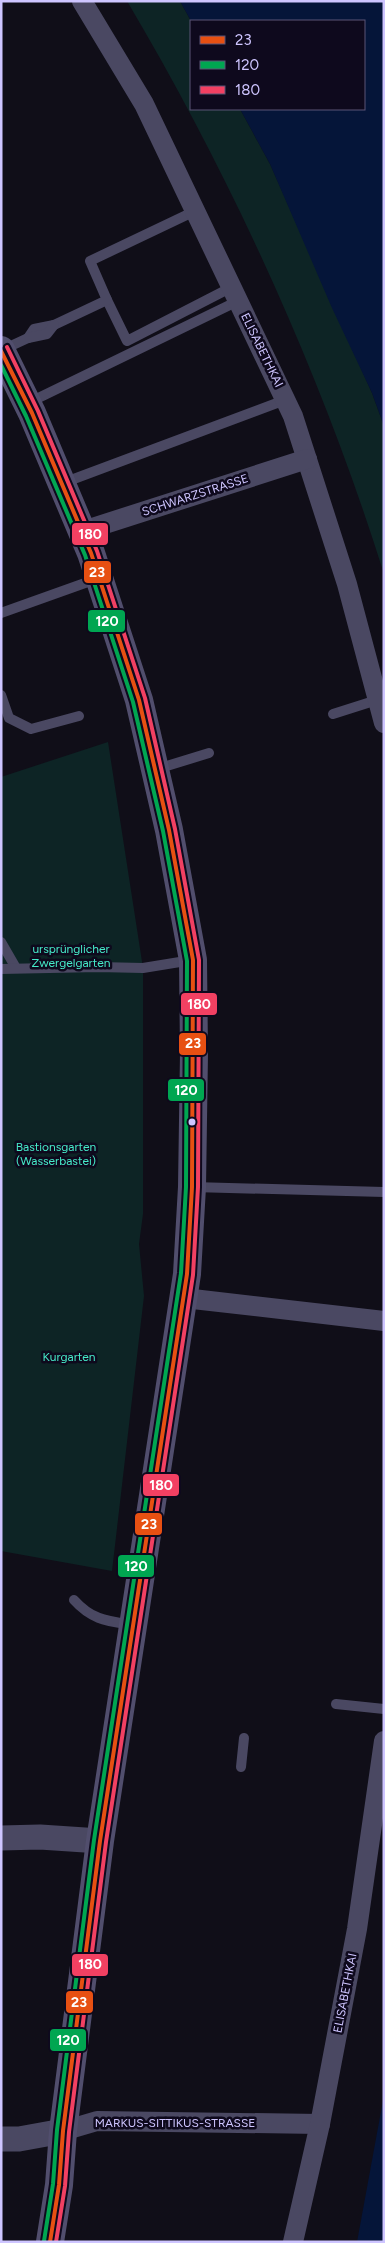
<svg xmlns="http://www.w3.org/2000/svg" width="385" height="2243" viewBox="0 0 385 2243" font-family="Figtree,sans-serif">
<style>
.green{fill:#0d2425}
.water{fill:#051539}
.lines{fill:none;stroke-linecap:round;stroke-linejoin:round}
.service{stroke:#4a4862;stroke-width:10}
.minor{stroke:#4a4862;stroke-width:20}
.tertiary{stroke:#4a4862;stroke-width:25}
.secondary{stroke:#514e6d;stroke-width:28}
.bus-1-casing{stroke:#0e091d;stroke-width:8}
.bus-2-casing{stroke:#0e091d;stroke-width:8}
.bus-3-casing{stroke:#0e091d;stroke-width:8}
.bus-1{stroke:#e75012;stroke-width:4}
.bus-2{stroke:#00a651;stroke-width:4}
.bus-3{stroke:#f24062;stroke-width:4}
.bus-dot{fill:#cec5ff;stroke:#0e091d;stroke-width:2}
.labels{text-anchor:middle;stroke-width:5;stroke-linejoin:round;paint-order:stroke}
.street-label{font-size:12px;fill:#cec5ff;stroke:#0e091d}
.park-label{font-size:12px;fill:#46ebc9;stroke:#0e091d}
.line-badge{stroke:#0e091d;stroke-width:2}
.badge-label{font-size:14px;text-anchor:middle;font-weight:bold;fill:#fff}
</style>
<rect width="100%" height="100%" fill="#100e18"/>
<g class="green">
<path d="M127 1H180L191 21V109H240L270 164 372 393 384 426V574C322 376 233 180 127 1Z"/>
<path d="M108 742 143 968V1214L139 1244 144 1296 112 1571 1 1551V777Z"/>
</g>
<g class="water">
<path d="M180 1H384V426L372 393 332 308 270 164 240 109H364V21H191Z"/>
<path d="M384 2095V2242H357Z"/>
</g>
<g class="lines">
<g class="service">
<path d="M106 298 127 341 232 287"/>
<path d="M28 338 34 329 54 325 107 300 90 261 195 211"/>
<path d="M2 350 28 338 47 334 54 325"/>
<path d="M28 403 238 301"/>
<path d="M63 483 285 400"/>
<path d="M1 613 99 578"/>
<path d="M1 695 9 718 31 729 79 716"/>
<path d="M333 714 377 700"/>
<path d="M157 769 209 753"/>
<path d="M1 942 16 968"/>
<path d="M1 969 98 967 143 968 192 960"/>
<path d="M193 1187 384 1192"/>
<path d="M74 1600C92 1620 107 1621 132 1625"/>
<path d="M336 1704 384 1709"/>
<path d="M241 1767 244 1738"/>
</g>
<g class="minor">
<path d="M82 1 144 104 293 416 347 584 384 723"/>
<path d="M83 531 307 459"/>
<path d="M184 1298 384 1321"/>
<path d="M63 2131 97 2121 320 2124"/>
<path d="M293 2242 320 2124 357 1929 384 1741"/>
</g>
<g class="tertiary">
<path d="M1 1838 40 1837 100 1841"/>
<path d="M1 2139H19L63 2131"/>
</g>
<path class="secondary" d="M1 350 32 413 91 553 139 700 169 830 193 960 194 1053 192 1187 187 1274 100 1841 63 2131 59 2185 50 2242"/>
<defs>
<path id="bus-1" d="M1 351 32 413 91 553 139 700 169 830 193 960 192 1187 187 1274 100 1841 63 2131 59 2185 50 2242"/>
<path id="bus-2" d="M1 365 26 416 85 555 133 702 163 831 187 961 186 1187 181 1273 94 1840 57 2130 53 2184 44 2241"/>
<path id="bus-3" d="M7 347 38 411 97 551 145 698 175 829 199 960 198 1187 193 1275 106 1842 69 2132 65 2186 56 2242"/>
</defs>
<use href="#bus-1" class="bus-1-casing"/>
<use href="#bus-2" class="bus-2-casing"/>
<use href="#bus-3" class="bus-3-casing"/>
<use href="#bus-1" class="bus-1"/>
<use href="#bus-2" class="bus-2"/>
<use href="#bus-3" class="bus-3"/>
</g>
<circle class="bus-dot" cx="192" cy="1122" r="4.5"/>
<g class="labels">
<g class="street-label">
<text transform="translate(262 350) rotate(64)" y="4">ELISABETHKAI</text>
<text transform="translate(195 495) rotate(-18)" y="4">SCHWARZSTRASSE</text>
<text transform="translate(345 1993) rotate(-79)" y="4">ELISABETHKAI</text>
<text x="175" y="2127">MARKUS-SITTIKUS-STRASSE</text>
</g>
<g class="park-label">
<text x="71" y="953">ursprünglicher<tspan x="71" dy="14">Zwergelgarten</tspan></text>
<text x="56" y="1151">Bastionsgarten<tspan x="56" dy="14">(Wasserbastei)</tspan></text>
<text x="69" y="1361">Kurgarten</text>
</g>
</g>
<g class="line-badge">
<rect x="71" y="522" width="38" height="24" rx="5" fill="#f24062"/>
<rect x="83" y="560" width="29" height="24" rx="5" fill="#e75012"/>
<rect x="87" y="609" width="39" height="24" rx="5" fill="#00a651"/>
<rect x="180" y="992" width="38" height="24" rx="5" fill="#f24062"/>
<rect x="178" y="1032" width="29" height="24" rx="5" fill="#e75012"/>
<rect x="167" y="1078" width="38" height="24" rx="5" fill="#00a651"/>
<rect x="142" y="1473" width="38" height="24" rx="5" fill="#f24062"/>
<rect x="134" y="1512" width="29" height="24" rx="5" fill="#e75012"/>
<rect x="117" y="1554" width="38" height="24" rx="5" fill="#00a651"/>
<rect x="71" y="1953" width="38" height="24" rx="5" fill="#f24062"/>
<rect x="65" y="1990" width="29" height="24" rx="5" fill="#e75012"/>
<rect x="49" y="2028" width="38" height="24" rx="5" fill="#00a651"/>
</g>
<g class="badge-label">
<text x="90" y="539">180</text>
<text x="97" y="577">23</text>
<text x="107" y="626">120</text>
<text x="199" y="1009">180</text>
<text x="193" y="1048">23</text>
<text x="186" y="1095">120</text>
<text x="161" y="1490">180</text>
<text x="149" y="1529">23</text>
<text x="136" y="1571">120</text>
<text x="90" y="1969">180</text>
<text x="79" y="2007">23</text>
<text x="68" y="2045">120</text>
</g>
<rect width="385" height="2243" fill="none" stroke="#cec5ff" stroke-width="5"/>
<rect x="190" y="20" width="175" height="90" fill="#0e091d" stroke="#5b5477"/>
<rect x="200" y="36" width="25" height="8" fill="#e75012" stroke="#5b5477"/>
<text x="235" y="45" font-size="15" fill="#cec5ff">23</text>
<rect x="200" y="61" width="25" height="8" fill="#00a651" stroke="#5b5477"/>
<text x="235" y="70" font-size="15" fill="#cec5ff">120</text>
<rect x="200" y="86" width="25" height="8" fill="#f24062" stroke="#5b5477"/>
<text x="235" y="95" font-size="15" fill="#cec5ff">180</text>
</svg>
